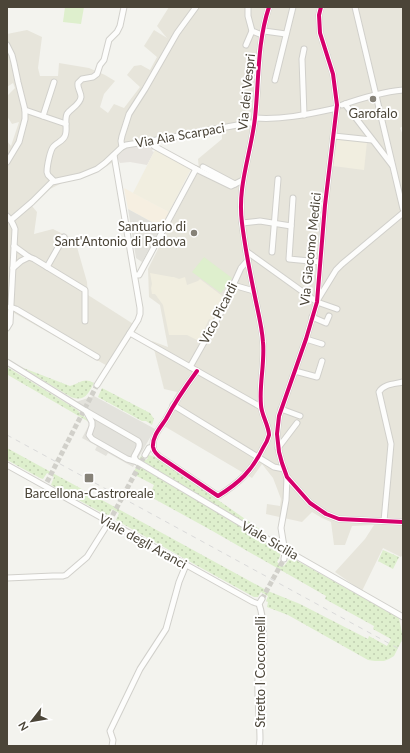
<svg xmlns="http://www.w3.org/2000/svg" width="410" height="753" viewBox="0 0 410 753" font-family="Lato,sans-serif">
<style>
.residential{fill:#e7e5db}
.commercial{fill:#f6efe1}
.industrial{fill:#e7e4df}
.education{fill:#f1eee0}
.green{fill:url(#green-dots)}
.pitch{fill:#deefcd}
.parking{fill:#e3e2dc}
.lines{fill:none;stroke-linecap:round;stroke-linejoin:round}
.minor-tunnel{stroke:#d1d0ca;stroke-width:5;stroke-dasharray:5 2.5;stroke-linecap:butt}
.minor-casing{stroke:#d1d0cb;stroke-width:7}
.minor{stroke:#fdfdfc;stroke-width:5}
.rail{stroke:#dadada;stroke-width:1;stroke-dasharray:5 5;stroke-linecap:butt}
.cycleway-casing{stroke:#fff;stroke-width:6}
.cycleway{stroke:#d6006c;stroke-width:4}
.poi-dot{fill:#868278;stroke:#fff;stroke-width:1.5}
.labels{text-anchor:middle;stroke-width:4;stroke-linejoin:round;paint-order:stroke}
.street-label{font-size:13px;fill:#4b4538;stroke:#fff}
.poi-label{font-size:13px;fill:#4b4538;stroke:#fff}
</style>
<defs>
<pattern id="green-dots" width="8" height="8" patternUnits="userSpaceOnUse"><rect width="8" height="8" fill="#deefcd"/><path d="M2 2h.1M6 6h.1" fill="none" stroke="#c0ceb1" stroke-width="1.8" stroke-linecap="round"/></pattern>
</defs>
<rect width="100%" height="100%" fill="#f3f3ee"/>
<path class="residential" d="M169 7H403V126L400 128 403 135V554L401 557 383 548 362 591 335 572 365 539 374 525 352 526 345 545H334L331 522 322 518 312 512 302 522 266 514 267 504 280 506 281 499 278 491 273 478 262 464 252 478 164 426 162 419 177 392 164 389 152 341 168 347 160 305 149 297 148 269 175 215 199 170 198 159 222 139V133L141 146 123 151 113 162 101 170 80 179 62 183 50 189 32 206 37 212 34 234 53 229 75 240 87 282 88 295 138 327 111 368 7 309 8 279 7 278V141L11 146 19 122 12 124 7 116V96L15 88 13 83 7 87V34L27 30 42 37 38 68 40 76H58L59 63 89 68 105 75 115 81 104 94 100 107 108 113 114 104 124 108 140 87 127 75 134 66 141 65 150 70 157 57 144 46 154 30 167 38 157 26Z"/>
<path class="commercial" d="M124 188 169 212 161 227 128 209Z"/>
<path class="industrial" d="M145 145 153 149 152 151 154 152 147 165 130 162 120 163 117 157 124 150 129 148Z"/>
<g class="education">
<path d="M337 139 367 142 364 170 333 166Z"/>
<path d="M155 150 191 169 169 212 133 193Z"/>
<path d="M150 273 172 277H174L179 279 185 277 187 285 198 281 200 279 225 298 214 321 209 319 199 341 187 335H169L163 305 155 294H152L151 288 152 284Z"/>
</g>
<g class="green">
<path d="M7 367 76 409 86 418 89 422 8 375 7 376Z"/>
<path d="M21 367 70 386C80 383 84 377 94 383 88 394 85 402 71 397Z"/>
<path d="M102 388 150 413 154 419 152 425 146 421H142L98 397Z"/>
<path d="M7 448 268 591 300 604 368 639 369 636 387 646 391 639 373 629 374 626 325 599 326 596 209 529 149 496 154 485 133 474 137 465 278 549C282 554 280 557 277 562L284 566C287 563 289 557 294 559L399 618 403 638 394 656 389 659 384 661H375L368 660 288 615 267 607 268 602 266 601 268 596 261 592 258 597H254L185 559 116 520 119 513 112 509 109 515 104 514 51 485 54 477 47 473 43 479 40 478 7 460Z"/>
<path d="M148 455 153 456C190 480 225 505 261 530L260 532 139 459 141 456 146 460 148 458 146 456Z"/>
<path d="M383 550 399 557 393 569 378 561Z"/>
</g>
<g class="pitch">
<path d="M65 7H84L81 24 63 22Z"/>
<path d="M204 257 232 278 221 293 192 272Z"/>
</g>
<g class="parking">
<path d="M128 209 161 227 142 262 136 258Z"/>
<path d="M94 396 155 429 133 467 108 453 106 456 95 450 97 446 82 438 95 414 76 402Z"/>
</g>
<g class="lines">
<g class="minor-tunnel">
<path d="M47 482 97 385"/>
<path d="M109 522 145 455"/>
<path d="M262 599 284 559"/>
</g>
<defs>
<g id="minor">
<path d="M248 7V16L252 31 262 35"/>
<path d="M321 7 319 15 320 33 333 74 337 105 325 205 317 302 306 339 279 416 277 434 279 452 282 463 287 477 310 503 326 514 339 519 403 522"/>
<path d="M355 7 403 209"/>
<path d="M264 31 286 34"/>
<path d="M7 45 12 55 14 63 18 82 25 110V119L19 142 7 162"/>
<path d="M246 45 252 31"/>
<path d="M275 80 293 7"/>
<path d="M345 104 392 165"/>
<path d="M342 105C362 98 382 92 403 90"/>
<path d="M25 110 66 124"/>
<path d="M304 115 302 59 304 49"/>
<path d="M43 116 54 82"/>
<path d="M255 118C284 120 309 114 337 108"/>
<path d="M334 136 372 140"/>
<path d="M151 141 154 146 196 169 231 186 243 180"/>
<path d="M122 147 121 141 122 136 129 114 145 89 177 33 196 7"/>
<path d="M203 167 235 184"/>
<path d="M54 181 48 175 47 172C47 167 50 149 54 146 58 142 63 141 65 136 68 129 64 121 67 114 71 108 80 105 81 97 81 92 77 88 78 83L82 79 93 77 97 74 100 65 104 60 109 40 117 32 120 26 124 7"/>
<path d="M293 198 289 259 320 262"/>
<path d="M7 216C11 220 13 223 15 229L10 323 7 328"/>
<path d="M11 220 32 202 52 182 80 176 97 169 105 163 122 147 126 145 151 141 248 123H254"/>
<path d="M242 223 260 221 291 226"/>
<path d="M14 246 29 257 34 259 85 290V321"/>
<path d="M246 251 317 302 337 309"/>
<path d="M272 252 278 179"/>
<path d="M47 267 64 237"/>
<path d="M13 268 21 261 29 257"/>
<path d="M135 275H139L196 169"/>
<path d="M233 285 254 291"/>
<path d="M317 301 336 270 342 264 403 213"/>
<path d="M10 307 16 309 97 357"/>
<path d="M312 317 326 323 329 316"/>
<path d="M130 333 261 407"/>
<path d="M306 339 322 344"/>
<path d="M7 362 86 411 138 441C142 446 136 452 134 457L137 462"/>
<path d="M190 367 220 314 241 268 248 260"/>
<path d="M197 371C186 386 175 402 166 419 161 427 152 436 153 447 154 453 158 456 163 459L218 496C239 483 252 471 263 448 265 445 268 439 269 435 269 426 261 414 261 405 259 384 265 363 263 342 262 327 258 312 255 297 250 273 245 248 242 223 237 186 251 154 255 118 259 81 257 43 269 7"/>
<path d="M295 371 317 377 322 361"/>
<path d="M97 385 138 320 140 314V308L114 155"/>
<path d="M173 405 274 467 284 469"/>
<path d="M281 409 300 416"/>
<path d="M86 411 92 422V426L89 435 92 439 127 459 138 462 284 549 403 617"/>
<path d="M278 448 297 423"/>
<path d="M145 455 149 448 153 447"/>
<path d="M7 465 253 602 259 604"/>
<path d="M384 521 391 444 379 392C383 384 395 384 403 382"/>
<path d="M284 559 285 553 281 528 286 500 287 477"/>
<path d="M7 578 53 576H63L66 575 87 557 109 522"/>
<path d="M112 746 113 740 110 731 140 669 166 629 179 582 186 565"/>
<path d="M259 746 260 740C260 719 257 699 258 678 259 672 261 666 262 659 265 644 264 618 259 604L262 599"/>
</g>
</defs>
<use href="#minor" class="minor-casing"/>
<use href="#minor" class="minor"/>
<path class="rail" d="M7 435 403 651"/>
<defs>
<g id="cycleway">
<path d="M321 7 319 15 320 33 333 74 337 105 325 205 317 302 306 339 279 416 277 434 279 452 282 463 287 477 310 503 326 514 339 519 403 522"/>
<path d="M197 371C186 386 175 402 166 419 161 427 152 436 153 447 154 453 158 456 163 459L218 496C239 483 252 471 263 448 265 445 268 439 269 435 269 426 261 414 261 405 259 384 265 363 263 342 262 327 258 312 255 297 250 273 245 248 242 223 237 186 251 154 255 118 259 81 257 43 269 7"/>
</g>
</defs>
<use href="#cycleway" class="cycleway-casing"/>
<use href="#cycleway" class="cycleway"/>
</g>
<g class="poi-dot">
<circle cx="373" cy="99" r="4"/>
<circle cx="194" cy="233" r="4"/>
<rect x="84" y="473" width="10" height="10" rx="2"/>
</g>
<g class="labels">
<g class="street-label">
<text transform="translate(246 92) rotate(-84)" y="5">Via dei Vespri</text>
<text transform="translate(180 135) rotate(-10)" y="5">Via Aia Scarpaci</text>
<text transform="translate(310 249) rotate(-84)" y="5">Via Giacomo Medici</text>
<text transform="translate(218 313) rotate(-63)" y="5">Vico Picardi</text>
<text transform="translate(270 540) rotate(30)" y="5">Viale Sicilia</text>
<text transform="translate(143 541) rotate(29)" y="5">Viale degli Aranci</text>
<text transform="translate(260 672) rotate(-90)" y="5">Stretto I Coccomelli</text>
</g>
<g class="poi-label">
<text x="373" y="118">Garofalo</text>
<text x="186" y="231" text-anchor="end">Santuario di<tspan x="186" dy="15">Sant'Antonio di Padova</tspan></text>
<text x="89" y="498">Barcellona-Castroreale</text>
</g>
</g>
<rect width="410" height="753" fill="none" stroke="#4b4538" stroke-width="16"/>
<g transform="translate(32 721) rotate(239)" stroke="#ffffff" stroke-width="3" paint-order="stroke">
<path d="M0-3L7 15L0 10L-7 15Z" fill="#4b4538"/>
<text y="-6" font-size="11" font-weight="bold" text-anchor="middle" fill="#4b4538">N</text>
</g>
</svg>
